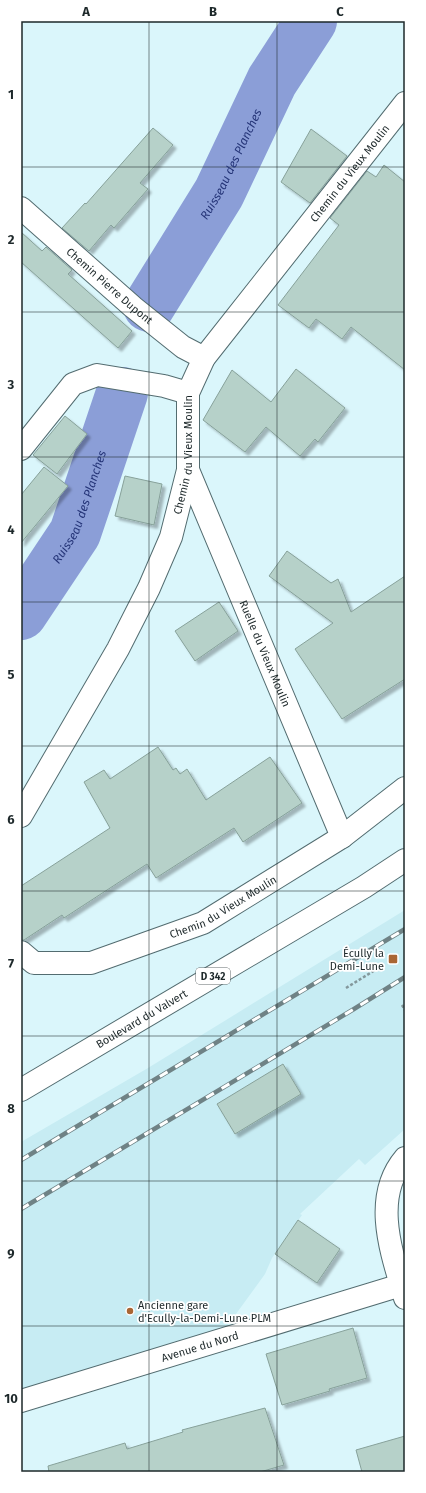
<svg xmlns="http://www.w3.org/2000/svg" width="426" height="1493" viewBox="0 0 426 1493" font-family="'Fira Sans',sans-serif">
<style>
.built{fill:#c7ecf3}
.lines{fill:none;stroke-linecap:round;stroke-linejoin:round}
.river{stroke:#8b9ed7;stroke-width:52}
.building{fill:#b6d1c9;stroke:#87a19a;filter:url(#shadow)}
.minor-casing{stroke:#536c70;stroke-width:24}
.primary-casing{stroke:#536c70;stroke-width:24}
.path{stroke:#83979b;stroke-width:2.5;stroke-dasharray:3 2;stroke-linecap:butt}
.minor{stroke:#fff;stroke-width:22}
.primary{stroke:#fff;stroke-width:22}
.rail-casing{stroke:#6f8285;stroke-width:4.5}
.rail{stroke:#fff;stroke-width:3;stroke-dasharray:9;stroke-linecap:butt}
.grid{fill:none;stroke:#1d282a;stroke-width:1;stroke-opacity:0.55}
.poi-dot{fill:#a96634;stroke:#fff;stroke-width:1.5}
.labels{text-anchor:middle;stroke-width:3.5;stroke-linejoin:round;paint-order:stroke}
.shield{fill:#fff;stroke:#61686a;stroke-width:1}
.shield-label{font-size:10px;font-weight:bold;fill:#1d282a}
.street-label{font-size:11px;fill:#1d282a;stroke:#fff}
.poi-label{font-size:11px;fill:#1d282a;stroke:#fff;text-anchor:end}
.water-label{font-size:12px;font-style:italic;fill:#253578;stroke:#fff}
.neatline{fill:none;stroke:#1d282a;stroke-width:1.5}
.grid-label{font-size:13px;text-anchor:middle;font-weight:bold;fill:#1d282a}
</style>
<defs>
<filter id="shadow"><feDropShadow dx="3.5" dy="3.5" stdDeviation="1" flood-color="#0004"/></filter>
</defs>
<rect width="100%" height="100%" fill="#daf6fb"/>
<path class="built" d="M405 910V1129L365 1165 359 1159 300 1214 302 1215 272 1258 265 1274 225 1329 21 1392V1142L148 1068Z"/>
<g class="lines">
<g class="river">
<path id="s1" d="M149 306 219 193 272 81 311 21"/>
<path id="s2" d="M21 614 75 533 122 393"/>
</g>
</g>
<g class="building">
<path d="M153 128 173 145 140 183 148 189 114 228 111 225 89 251 62 228 85 203 86 204Z"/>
<path d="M311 129 347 156 310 203 281 182Z"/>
<path d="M384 165 405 182V370L351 327 342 339 316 319 309 328 278 305 339 225 330 218 367 171 376 177Z"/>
<path d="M21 232 42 251 46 247 72 270 68 274 132 331 118 348 21 262Z"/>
<path d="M296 369 345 408 318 442 315 439 300 456 266 427 245 452 203 420 232 370 271 402Z"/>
<path d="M65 416 87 434 57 474 33 455Z"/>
<path d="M44 467 68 486 21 543V495Z"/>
<path d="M125 476 162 484 154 525 115 516Z"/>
<path d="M287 551 331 583 338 579 351 612 405 576V679L342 719 295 649 333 623 269 576Z"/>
<path d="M219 602 238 631 195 661 175 631Z"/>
<path d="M158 747 173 770 176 768 180 774 187 769 206 800 270 757 302 803 243 842 234 828 156 878 147 864 64 918 62 915 24 940H21V886L110 828 84 782 104 770 110 779Z"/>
<path d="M283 1064 301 1094 235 1134 217 1104Z"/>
<path d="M298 1220 340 1249 317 1283 275 1254Z"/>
<path d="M353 1328 367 1378 329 1389 330 1391 282 1405 266 1354Z"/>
<path d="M265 1408 284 1465 260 1472H49L48 1466 125 1443 127 1449 183 1432 182 1430Z"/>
<path d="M405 1436V1472H362L356 1450Z"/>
</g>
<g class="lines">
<defs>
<g id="minor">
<path id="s3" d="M21 208 133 307 183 347 204 358"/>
<path d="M21 449 73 384 97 375 164 386 188 393"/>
<path id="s4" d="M188 470 342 837"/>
<path id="s5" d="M21 816 118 649 149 588 171 537 188 470V393L204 358 405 103"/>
<path id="s6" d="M21 952 34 963H91L203 923 342 837 405 788"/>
<path d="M405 1298C392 1254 371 1198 405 1158"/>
<path id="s7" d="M21 1401 401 1285"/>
</g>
<g id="primary">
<path id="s8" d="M21 1090 364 887 405 860"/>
</g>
</defs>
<use href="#minor" class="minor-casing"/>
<use href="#primary" class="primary-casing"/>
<g class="path">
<path d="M346 988 380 967"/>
<path d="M402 1005 405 1010"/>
</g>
<use href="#minor" class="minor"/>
<use href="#primary" class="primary"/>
<defs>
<g id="rail">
<path d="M21 1160 405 929"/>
<path d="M21 1209 354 1009 405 977"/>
</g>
</defs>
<use href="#rail" class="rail-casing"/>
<use href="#rail" class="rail"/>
</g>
<path class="grid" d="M149 21V1472M277 21V1472M21 167H405M21 312H405M21 457H405M21 602H405M21 746H405M21 891H405M21 1036H405M21 1181H405M21 1326H405"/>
<g class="poi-dot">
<rect x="388" y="954" width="10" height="10" rx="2"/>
<circle cx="130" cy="1311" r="4"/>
</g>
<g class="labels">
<rect class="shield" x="196" y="968" width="34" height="16" rx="3"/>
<g class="shield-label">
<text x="213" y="980">D 342</text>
</g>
<g class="street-label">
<text dy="4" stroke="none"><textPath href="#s5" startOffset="737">Chemin du Vieux Moulin</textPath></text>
<text dy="4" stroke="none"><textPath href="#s3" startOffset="118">Chemin Pierre Dupont</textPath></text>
<text dy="4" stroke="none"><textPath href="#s5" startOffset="401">Chemin du Vieux Moulin</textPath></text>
<text dy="4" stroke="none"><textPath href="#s4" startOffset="199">Ruelle du Vieux Moulin</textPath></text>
<text dy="4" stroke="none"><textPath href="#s6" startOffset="218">Chemin du Vieux Moulin</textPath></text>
<text dy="4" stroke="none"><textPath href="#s8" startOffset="140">Boulevard du Valvert</textPath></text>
<text dy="4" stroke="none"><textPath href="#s7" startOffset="187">Avenue du Nord</textPath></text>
</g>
<g class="poi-label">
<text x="384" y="957">Écully la<tspan x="384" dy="13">Demi-Lune</tspan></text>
<text x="138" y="1309" text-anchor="start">Ancienne gare<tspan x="138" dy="13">d'Ecully-la-Demi-Lune PLM</tspan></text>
</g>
<g class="water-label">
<text dy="4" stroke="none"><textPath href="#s1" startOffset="164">Ruisseau des Planches</textPath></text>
<text dy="4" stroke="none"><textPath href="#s2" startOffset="123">Ruisseau des Planches</textPath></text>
</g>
</g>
<rect width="426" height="1493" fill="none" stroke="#ffffff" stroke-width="44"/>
<rect x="22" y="22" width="382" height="1449" class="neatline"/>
<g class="grid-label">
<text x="86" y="16">A</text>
<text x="213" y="16">B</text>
<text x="340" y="16">C</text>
<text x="11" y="99">1</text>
<text x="11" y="244">2</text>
<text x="11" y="389">3</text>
<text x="11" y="534">4</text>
<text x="11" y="679">5</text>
<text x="11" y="824">6</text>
<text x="11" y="968">7</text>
<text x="11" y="1113">8</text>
<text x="11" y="1258">9</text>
<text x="11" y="1403">10</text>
</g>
</svg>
